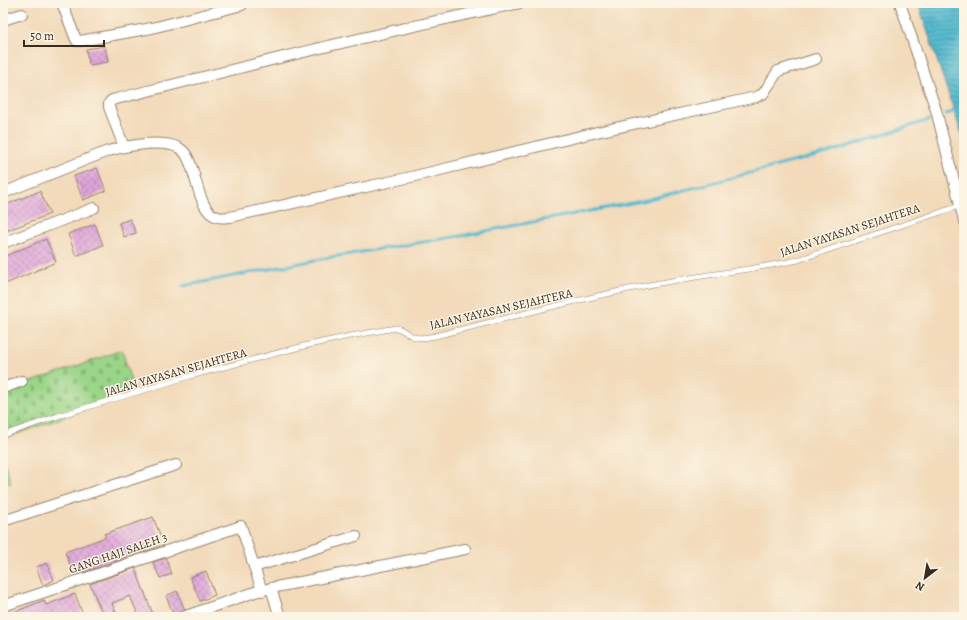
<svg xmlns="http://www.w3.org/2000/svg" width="967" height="620" viewBox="0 0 967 620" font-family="Alegreya,serif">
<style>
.cemetery{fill:url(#cemetery-stones);stroke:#6b8054}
.water{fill:url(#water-rules);stroke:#467176}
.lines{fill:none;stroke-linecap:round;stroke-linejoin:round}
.stream{stroke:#51b8cf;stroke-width:3}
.building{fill:url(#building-cross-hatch)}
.lane-casing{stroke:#96826c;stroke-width:6}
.street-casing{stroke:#96826c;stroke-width:12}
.lane{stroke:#fff;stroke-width:5}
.street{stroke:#fff;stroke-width:10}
.labels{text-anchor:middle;stroke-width:3;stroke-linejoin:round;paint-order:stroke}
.street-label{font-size:12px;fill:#3b2a1e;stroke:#fcf5e5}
</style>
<defs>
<pattern id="cemetery-stones" width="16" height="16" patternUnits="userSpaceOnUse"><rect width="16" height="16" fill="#9bd589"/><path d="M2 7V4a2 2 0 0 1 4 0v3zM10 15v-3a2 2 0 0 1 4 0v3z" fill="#86b776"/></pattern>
<pattern id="water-rules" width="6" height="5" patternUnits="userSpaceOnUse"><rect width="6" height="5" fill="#51b8cf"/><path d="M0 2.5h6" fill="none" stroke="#4496a7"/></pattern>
<pattern id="building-cross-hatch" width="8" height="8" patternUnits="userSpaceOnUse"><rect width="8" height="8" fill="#e0a4db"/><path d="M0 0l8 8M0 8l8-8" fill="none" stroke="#b786b1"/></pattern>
</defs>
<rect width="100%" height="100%" fill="#fcf5e5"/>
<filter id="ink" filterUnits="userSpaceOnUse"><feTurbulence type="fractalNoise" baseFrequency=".025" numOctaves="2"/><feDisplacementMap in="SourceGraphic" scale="8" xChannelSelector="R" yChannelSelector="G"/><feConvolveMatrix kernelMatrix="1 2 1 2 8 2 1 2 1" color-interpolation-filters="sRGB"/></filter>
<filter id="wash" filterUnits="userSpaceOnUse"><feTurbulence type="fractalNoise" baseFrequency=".012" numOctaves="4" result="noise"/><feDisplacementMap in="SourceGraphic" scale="16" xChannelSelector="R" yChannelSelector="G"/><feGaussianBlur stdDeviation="0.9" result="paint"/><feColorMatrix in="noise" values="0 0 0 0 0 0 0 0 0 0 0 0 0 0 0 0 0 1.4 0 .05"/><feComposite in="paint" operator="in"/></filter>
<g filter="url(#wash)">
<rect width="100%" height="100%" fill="#f2daba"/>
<g class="cemetery">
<path d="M122 350 134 392 3 439V392Z"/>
<path d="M3 458 11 483 3 486Z"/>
</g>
<path class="water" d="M918 3H964V141Z"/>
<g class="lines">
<g class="stream">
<path d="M946 114 964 108"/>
<path d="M183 286 331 257 460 236 642 201 827 153 929 120"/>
</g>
</g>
<g id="blocks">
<g class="building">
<path d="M105 46 108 62 89 65 86 49Z"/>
<path d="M97 168 106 191 83 200 74 176Z"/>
<path d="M40 191 50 214 3 232V206Z"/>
<path d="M130 219 136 233 124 237 119 223Z"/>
<path d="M95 224 103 245 76 256 68 234Z"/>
<path d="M46 239 56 262 3 285V257Z"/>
<path d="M153 517 164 545 74 575 65 552 106 537 104 534Z"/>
<path d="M166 558 172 574 160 578 153 562Z"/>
<path d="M47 563 54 580 43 585 36 567Z"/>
<path d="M135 568 154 617H139L130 596 112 603 117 617H104L90 584Z"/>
<path d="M206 571 215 595 200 601 190 577Z"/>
<path d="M177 591 185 610 174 616 166 596Z"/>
<path d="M75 594 82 612 69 617H3L44 600 46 605Z"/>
</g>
</g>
</g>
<g filter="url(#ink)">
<use href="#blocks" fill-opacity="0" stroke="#96826c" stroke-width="1"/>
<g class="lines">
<defs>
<path id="lane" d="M3 435 58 416 190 376 304 346 350 336 396 328C404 329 407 335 415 337 421 339 429 337 435 336 508 318 581 298 654 284 702 275 751 270 798 260L959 206"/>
<g id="street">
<path d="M62 3 75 37 77 41H80L152 28 242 5"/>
<path d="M900 3 936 110 964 220"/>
<path d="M3 20 22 14"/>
<path d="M124 147 109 107V103L112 100C247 66 383 31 520 3"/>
<path d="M3 193 108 151C126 146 172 136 185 153 197 168 197 213 218 217 221 218 226 217 230 217L411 177 597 132 756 97 763 94 778 71 816 59"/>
<path d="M3 243 94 208"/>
<path d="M3 388 22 381"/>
<path d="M3 521 176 465"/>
<path d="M254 567 356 536"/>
<path d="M271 588 280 617"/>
<path d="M3 606 241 526 262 591"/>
<path d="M183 617 255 592 271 588 465 549"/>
</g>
</defs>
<use href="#lane" class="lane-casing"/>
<use href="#street" class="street-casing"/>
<use href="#lane" class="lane"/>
<use href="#street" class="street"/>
</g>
</g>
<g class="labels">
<g class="street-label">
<text transform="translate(850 230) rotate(-18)" y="4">JALAN YAYASAN SEJAHTERA</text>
<text transform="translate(501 309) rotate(-13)" y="4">JALAN YAYASAN SEJAHTERA</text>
<text transform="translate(176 372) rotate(-16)" y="4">JALAN YAYASAN SEJAHTERA</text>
<text transform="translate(118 553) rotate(-19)" y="4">GANG HAJI SALEH 3</text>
</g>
</g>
<rect width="967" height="620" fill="none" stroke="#fcf5e5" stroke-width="16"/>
<g transform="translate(925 578) rotate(211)" stroke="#fcf5e5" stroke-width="3" paint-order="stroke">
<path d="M0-3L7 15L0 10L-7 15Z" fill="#3b2a1e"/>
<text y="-6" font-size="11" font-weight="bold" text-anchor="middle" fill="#3b2a1e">N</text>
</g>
<path d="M24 40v6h80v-6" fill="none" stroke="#3b2a1e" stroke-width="2"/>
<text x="30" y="40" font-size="12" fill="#3b2a1e" stroke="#fcf5e5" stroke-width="3" paint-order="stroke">50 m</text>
</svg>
